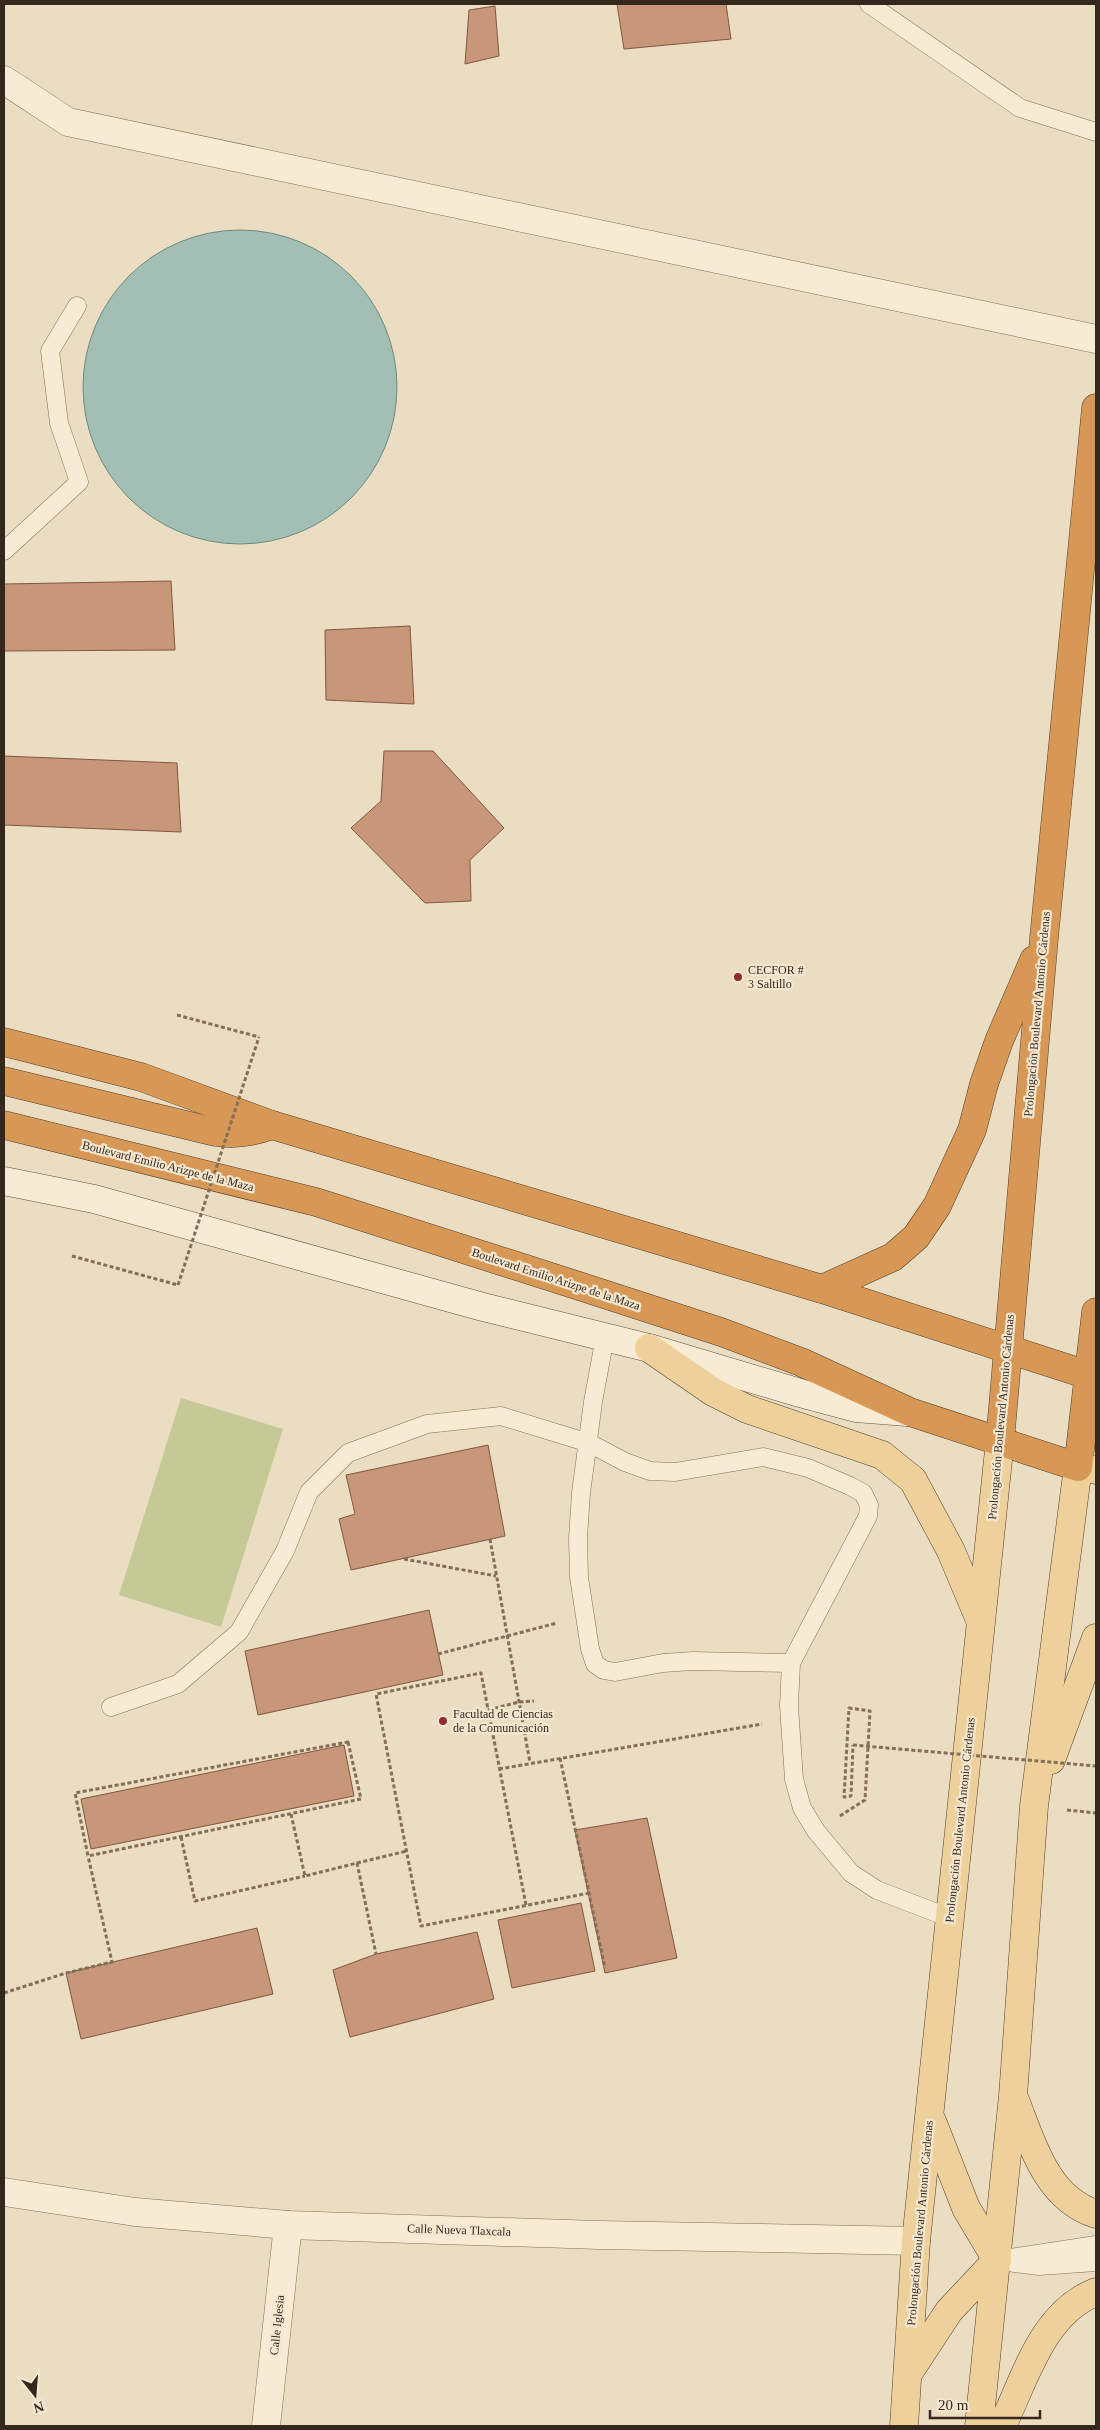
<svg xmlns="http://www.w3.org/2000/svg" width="1100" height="2430" viewBox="0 0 1100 2430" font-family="Georgia,serif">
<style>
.green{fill:#c5c996}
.water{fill:#a3beb5;stroke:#6b8b82}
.building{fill:#c89678;stroke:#825741}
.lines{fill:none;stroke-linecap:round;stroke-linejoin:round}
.lane-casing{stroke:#846e59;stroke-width:19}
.street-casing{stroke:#846e59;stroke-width:29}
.secondary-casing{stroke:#654f3d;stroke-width:29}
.primary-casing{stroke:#523d2e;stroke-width:29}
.highway-casing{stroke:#523d2e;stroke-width:29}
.path{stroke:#846e59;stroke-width:3;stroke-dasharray:4 2.5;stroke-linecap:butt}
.lane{stroke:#f7ebd3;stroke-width:18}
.street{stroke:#f7ebd3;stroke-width:28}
.secondary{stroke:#f7ebd3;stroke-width:28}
.primary{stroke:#eed09a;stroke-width:28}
.highway{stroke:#d89855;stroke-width:28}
.path-bridge{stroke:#846e59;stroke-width:3;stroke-dasharray:4 2.5;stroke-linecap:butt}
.poi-dot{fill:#902c32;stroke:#f3e7d0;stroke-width:2}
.labels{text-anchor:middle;stroke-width:4.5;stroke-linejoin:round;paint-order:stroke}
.poi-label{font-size:12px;fill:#34271d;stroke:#f3e7d0;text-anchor:start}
.street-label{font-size:12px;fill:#34271d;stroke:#f3e7d0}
</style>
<rect width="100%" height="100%" fill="#ebddc1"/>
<path class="green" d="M181 1398 283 1429 221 1627 119 1595Z"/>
<circle class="water" cx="240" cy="387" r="157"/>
<g class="building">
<path d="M617 4H726L731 39 624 49Z"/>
<path d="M495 6 499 56 465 64 469 10Z"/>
<path d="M171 581 175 650 4 651V584Z"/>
<path d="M410 626 414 704 326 700 325 630Z"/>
<path d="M384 751H433L504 828 470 860 471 901 425 903 351 828 381 801Z"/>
<path d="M4 756 177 763 181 832 4 825Z"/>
<path d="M488 1445 505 1536 351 1570 339 1519 355 1514 346 1475Z"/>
<path d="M429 1610 443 1675 258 1715 245 1651Z"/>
<path d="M344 1745 354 1796 91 1849 81 1799Z"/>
<path d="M647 1818 677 1958 605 1973 575 1830Z"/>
<path d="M581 1903 595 1971 512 1988 498 1920Z"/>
<path d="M257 1928 273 1994 81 2039 66 1973Z"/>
<path d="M477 1932 494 1999 350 2037 333 1970 376 1954Z"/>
</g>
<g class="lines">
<defs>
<g id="lane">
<path d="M869 4 1020 108 1096 132"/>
<path d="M4 551 79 482 59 423 50 351 77 306"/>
<path d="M605 1337 593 1402 581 1493 578 1538 579 1577 590 1649 595 1664 604 1670 615 1672 663 1663 693 1661 791 1663"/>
<path d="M111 1707 178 1684 239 1632 285 1551 309 1492 348 1453 427 1424 501 1416 589 1443 625 1462 650 1471 675 1472 763 1457 808 1468 850 1486 863 1493 869 1505 868 1516 791 1663 789 1706 794 1779 802 1808 816 1831 851 1873 877 1890 950 1918"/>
<path d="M997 2260 1096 2245"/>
<path d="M1014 2263 1039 2266 1096 2262"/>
</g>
<g id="street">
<path d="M4 80 68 122 1096 339"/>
<path d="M4 2192 135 2212 288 2225 599 2235 916 2241"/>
<path d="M266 2426 288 2225"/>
</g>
<path id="secondary" d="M4 1181 94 1199 483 1307 649 1348 800 1393 856 1408 907 1412"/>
<g id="primary">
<path d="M649 1348 713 1392 747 1409 882 1455 913 1480 951 1551 980 1620"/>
<path d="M1051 1760 1096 1638"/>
<path d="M1015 2100C1032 2143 1046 2198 1096 2214"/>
<path d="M932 2121 966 2208 997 2260"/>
<path d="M909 2372 949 2311 997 2260"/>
<path d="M904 2426 916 2241 1000 1441"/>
<path d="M979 2426 1013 2096 1034 1806 1078 1467 1096 1470"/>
<path d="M1002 2426C1025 2379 1042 2313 1096 2292"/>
</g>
<g id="highway">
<path d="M4 1042 141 1077 272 1125 822 1289 1088 1375"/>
<path d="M4 1081 215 1132C236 1135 252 1132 272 1125"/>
<path d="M4 1125 316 1202 576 1285 721 1332 801 1362 910 1412 1078 1467 1096 1312"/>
<path d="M822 1289 893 1257 916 1237 937 1206 972 1130 984 1084 999 1041 1034 960"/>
<path d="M1000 1441 1044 938 1096 408"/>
</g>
</defs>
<use href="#lane" class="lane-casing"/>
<use href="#street" class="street-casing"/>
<use href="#secondary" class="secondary-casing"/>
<use href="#primary" class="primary-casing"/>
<use href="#highway" class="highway-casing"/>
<g class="path">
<path d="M177 1015 259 1037"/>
<path d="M72 1256 178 1285"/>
<path d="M490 1539 530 1763"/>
<path d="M404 1559 496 1576"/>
<path d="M438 1654 557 1623"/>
<path d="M488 1710 519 1702 534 1701"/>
<path d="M348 1742 361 1799 88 1856 75 1793Z"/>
<path d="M560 1758 605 1968"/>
<path d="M499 1769 762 1724"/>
<path d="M1067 1810 1096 1813"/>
<path d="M291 1814 305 1876 357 1863 376 1954"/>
<path d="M840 1816 865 1800 870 1711 849 1708 844 1797 851 1796 853 1745"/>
<path d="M181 1837 195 1901 305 1876"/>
<path d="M357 1863 407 1851"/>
<path d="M526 1905 481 1673 376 1694 421 1926 589 1893"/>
<path d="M4 1993 66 1973 112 1962 88 1856"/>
</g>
<use href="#lane" class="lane"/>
<use href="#street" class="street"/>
<use href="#secondary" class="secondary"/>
<use href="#primary" class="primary"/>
<use href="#highway" class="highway"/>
<g class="path-bridge">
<path d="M178 1285 259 1037"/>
<path d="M853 1745 1096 1766"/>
</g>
</g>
<g class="poi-dot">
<circle cx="738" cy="977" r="5"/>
<circle cx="443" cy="1721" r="5"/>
</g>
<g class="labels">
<g class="poi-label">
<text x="748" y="974">CECFOR #<tspan x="748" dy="14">3 Saltillo</tspan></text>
<text x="453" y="1718">Facultad de Ciencias<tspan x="453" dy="14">de la Comunicación</tspan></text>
</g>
<g class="street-label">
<text transform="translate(1037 1014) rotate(-85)" y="4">Prolongación Boulevard Antonio Cárdenas</text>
<text transform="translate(168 1166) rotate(14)" y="4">Boulevard Emilio Arizpe de la Maza</text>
<text transform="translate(556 1279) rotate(18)" y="4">Boulevard Emilio Arizpe de la Maza</text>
<text transform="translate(1001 1417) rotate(-85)" y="4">Prolongación Boulevard Antonio Cárdenas</text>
<text transform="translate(960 1820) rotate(-84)" y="4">Prolongación Boulevard Antonio Cárdenas</text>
<text transform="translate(920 2223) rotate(-85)" y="4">Prolongación Boulevard Antonio Cárdenas</text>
<text transform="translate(459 2230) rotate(2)" y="4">Calle Nueva Tlaxcala</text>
<text transform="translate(277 2325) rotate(-84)" y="4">Calle Iglesia</text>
</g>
</g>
<rect width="1100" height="2430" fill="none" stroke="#34271d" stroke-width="10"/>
<g transform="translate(35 2395) rotate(163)" stroke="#f3e7d0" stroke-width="4" paint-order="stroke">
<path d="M0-4L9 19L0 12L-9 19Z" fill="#34271d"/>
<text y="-8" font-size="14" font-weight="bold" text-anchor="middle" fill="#34271d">N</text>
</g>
<path d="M930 2410v8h110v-8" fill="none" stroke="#34271d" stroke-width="2.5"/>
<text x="938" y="2410" font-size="15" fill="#34271d" stroke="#f3e7d0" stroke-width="4" paint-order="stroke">20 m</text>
</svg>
